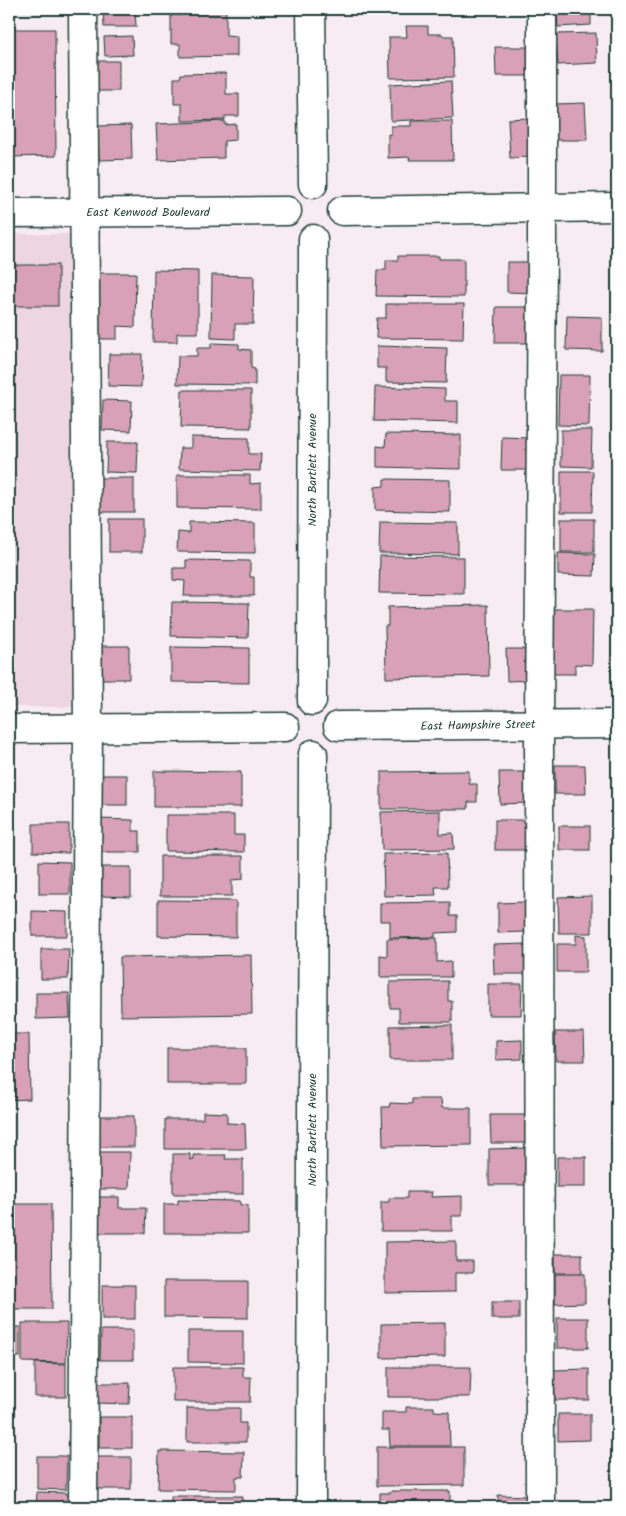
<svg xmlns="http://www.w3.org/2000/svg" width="626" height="1516" viewBox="0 0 626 1516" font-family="Kalam,sans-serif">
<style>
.built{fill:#eed6e0}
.building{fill:#d8a1b7;stroke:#1f3d34}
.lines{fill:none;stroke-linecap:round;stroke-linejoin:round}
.minor-casing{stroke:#1f3d34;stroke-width:31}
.minor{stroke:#fff;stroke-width:28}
.labels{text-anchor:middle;stroke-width:5;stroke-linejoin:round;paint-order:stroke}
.street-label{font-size:12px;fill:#1f3d34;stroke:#fff}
</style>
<rect width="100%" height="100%" fill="#f7ecf1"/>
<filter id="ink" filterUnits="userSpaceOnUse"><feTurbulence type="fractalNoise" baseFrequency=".02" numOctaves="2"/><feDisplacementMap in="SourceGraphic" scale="10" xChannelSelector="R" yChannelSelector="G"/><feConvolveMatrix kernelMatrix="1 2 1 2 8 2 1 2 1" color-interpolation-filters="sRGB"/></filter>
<g filter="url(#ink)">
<path class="built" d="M9 234H74L73 707H9Z"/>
<g class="building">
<path d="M103 9H135L136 27H104Z"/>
<path d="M181 9H226V35L237 36V56L180 57V44H171V15H181Z"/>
<path d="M378 9H449V12L378 15Z"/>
<path d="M557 9H591V25L558 27Z"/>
<path d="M406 26H428V34H442L444 36H453L454 77 390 78 389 37H407Z"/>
<path d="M9 29H55L56 156 9 157Z"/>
<path d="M596 33 597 63 558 65 556 34Z"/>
<path d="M132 36 133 55 105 56 104 37Z"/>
<path d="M495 47H528V76H496Z"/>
<rect x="97" y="61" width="22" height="30"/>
<path d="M226 73V94H239V116H225V120L182 121V104H174V78H180L181 74Z"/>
<path d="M451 81 453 118 391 121 390 84Z"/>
<path d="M585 103 587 140H556L555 104Z"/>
<path d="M529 118 531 157 510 158 508 119Z"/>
<path d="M225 121V125L236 124V140L224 141V158L158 160 156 124Z"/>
<path d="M411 121H452L453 160H409L410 157 388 158V134L391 135V126H411Z"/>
<path d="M131 125 132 159 99 160 98 126Z"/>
<path d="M398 256H439V259H464V297L376 296 377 270H386V260H398Z"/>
<path d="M507 262H534V293L507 292Z"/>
<rect x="9" y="265" width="49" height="41"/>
<path d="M154 270 198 271V333H177V342H153Z"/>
<path d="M97 273H136L135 327 117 326V339H97Z"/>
<path d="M212 275 254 276 253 324H235V339L211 338Z"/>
<path d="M386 304H464L463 339 376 338 377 318H386Z"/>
<path d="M496 307H530L529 343H495Z"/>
<path d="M567 316 602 317V351L566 350Z"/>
<path d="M211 343 239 344V349L251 350V368L255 369V385L177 384 178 356H197V348H211Z"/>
<path d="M377 346 447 348 446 383 386 382V368H377Z"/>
<path d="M109 354H142L141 387 108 386Z"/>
<path d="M559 375H590L589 426 558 425Z"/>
<path d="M375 387 445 389V401H458V423L374 421Z"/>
<path d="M182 390H251V428L181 427Z"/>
<path d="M103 400 132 401 131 431 102 430Z"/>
<path d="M561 430H592L591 467 561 466Z"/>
<path d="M386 434 461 435V469L377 467V446L385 447Z"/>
<path d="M191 437 249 438V454H261L260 471 179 469 180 448H191Z"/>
<path d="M502 437 530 438V470H501Z"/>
<path d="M107 442H138L137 473 106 472Z"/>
<path d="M561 471H593L592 512H561Z"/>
<path d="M177 475H250V484L261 483V509L177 508Z"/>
<rect x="100" y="478" width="34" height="34"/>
<path d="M384 479 450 480V512L375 510V487L384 486Z"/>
<rect x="109" y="519" width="33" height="33"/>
<rect x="561" y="519" width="33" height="33"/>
<path d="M189 522 255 523V553L177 552 178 532 189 533Z"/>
<path d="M380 522 458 523V554L379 553Z"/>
<path d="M558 553 595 554 594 576 558 575Z"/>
<path d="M380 556 464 557V594L379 593Z"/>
<path d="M186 560 250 561V577H254V596H184L185 581 173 580V568H186Z"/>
<path d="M172 602 249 603 248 638 171 636Z"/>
<path d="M488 605 489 676 386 678 385 626H388V607Z"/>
<path d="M613 606H617V676H612Z"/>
<path d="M553 609H593L592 665 575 664V674H553Z"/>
<path d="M98 646H129V679H97Z"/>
<path d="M171 647 249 648V683L171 682Z"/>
<path d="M506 649H534V680L507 681Z"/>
<path d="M555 765H585L586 794H555Z"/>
<path d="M154 771 241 772V807H154Z"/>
<path d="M469 771V784H477V802H468V809H381V772Z"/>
<path d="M499 772H530V803L500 804Z"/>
<path d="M617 774V796H614V775Z"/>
<rect x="97" y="775" width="30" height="30"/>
<path d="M440 811V834L453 833 454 849 382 850 381 812Z"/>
<path d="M166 815H234V835H244V852L166 851Z"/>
<path d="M99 819 133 820V831H140V852H99Z"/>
<rect x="495" y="820" width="33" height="30"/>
<path d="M33 824H69V853L33 852Z"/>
<rect x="559" y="826" width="31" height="24"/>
<path d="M447 853 448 887H435L436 895 384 896 383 854Z"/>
<path d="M160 856H243V879L232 880V896H160Z"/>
<path d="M39 861 70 862V894H39Z"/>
<path d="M101 867H131V897L101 896Z"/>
<path d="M592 896V933H559L558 897Z"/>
<path d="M158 900 236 901V937L158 936Z"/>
<path d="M450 902V916H457V932L435 933V937L390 938V921H380V903Z"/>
<path d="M525 902V932L498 933V903Z"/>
<path d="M32 911 67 912V936H32Z"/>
<path d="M576 935 586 936V972H557V944H576Z"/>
<path d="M437 938V962L451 961V977H380V955L387 956V939Z"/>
<path d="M526 944V974H494L493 945Z"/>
<path d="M41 949H69L68 979H41Z"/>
<path d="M251 955 252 1014 121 1016 120 957Z"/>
<path d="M448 981V1001H452V1022H399V1008H390V982Z"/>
<path d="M488 984H522L521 1015H488Z"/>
<path d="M36 993H69L70 1018 36 1019Z"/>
<path d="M452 1025V1060H390V1026Z"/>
<path d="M555 1032H584L585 1061H556Z"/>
<path d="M9 1034H29L30 1099 9 1100Z"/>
<path d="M522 1040V1059L496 1060V1041Z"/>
<rect x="167" y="1048" width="79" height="36"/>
<path d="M412 1099H441L442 1108H471V1145L383 1146 382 1107H389L390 1103 412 1104Z"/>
<path d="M203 1112 227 1113V1123L245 1124 246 1149H165V1119H203Z"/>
<path d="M490 1115H526V1143H491Z"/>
<rect x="99" y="1116" width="35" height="31"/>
<path d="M529 1148V1185H489V1149Z"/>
<path d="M98 1152H130L129 1189H98Z"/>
<path d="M173 1154H190V1160L194 1159 193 1155H226L225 1159H243V1194H173Z"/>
<rect x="557" y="1157" width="29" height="30"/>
<path d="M407 1192H432L431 1197 462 1196V1216H452V1231H381V1202H389V1198H407Z"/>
<path d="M94 1197H119V1208H146L145 1233H93Z"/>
<path d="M178 1200 240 1201V1205H248V1233H164V1204H178Z"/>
<path d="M9 1204H51L52 1309H9Z"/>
<path d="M456 1241V1261H473V1273H455V1292L385 1293V1242Z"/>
<rect x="555" y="1254" width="27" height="19"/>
<path d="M555 1274H585V1303L555 1304Z"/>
<path d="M164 1281H248V1318L164 1317Z"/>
<rect x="102" y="1285" width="33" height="34"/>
<rect x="492" y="1302" width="27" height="17"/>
<rect x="557" y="1318" width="31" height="30"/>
<path d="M22 1323H67L66 1363 22 1362Z"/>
<path d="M445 1323V1357L381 1358V1324Z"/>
<rect x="9" y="1327" width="11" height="30"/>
<path d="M101 1330H133V1360H100Z"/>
<path d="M188 1331H243V1363L188 1362Z"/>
<path d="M35 1363 66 1364V1397H35Z"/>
<path d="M173 1367H243V1377H251L250 1402H173Z"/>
<path d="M388 1367H471L470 1397H388Z"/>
<path d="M589 1369V1400H555L554 1370Z"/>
<path d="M98 1383H130L129 1404 97 1403Z"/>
<path d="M406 1407H434V1411L449 1412 450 1446H390L389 1430H382V1412H406Z"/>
<path d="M187 1408H240V1423H246V1442H187Z"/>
<path d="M558 1414H590V1440L558 1441Z"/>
<rect x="99" y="1417" width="33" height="31"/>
<path d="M377 1447H464V1485L377 1486Z"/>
<path d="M159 1451 244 1452 243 1477H236V1490L158 1489Z"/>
<path d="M37 1456H67L66 1490 37 1489Z"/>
<rect x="97" y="1457" width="34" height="32"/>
<path d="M391 1491H450V1507H380V1493H391Z"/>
<path d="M37 1492 67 1493V1507H36Z"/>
<path d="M498 1495 527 1496 526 1507H498Z"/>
<path d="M171 1496H242V1507H157V1504H171Z"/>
</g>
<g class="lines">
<defs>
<g id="minor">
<path d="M83 9 88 729 83 1507"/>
<path d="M311 9 313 184"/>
<path d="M342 211 617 207"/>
<path d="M9 213 287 211"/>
<path d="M312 701 313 239"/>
<path d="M338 726 617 724"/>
<path d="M9 729 285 727"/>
<path d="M311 1507 313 754"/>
<path d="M540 1507 539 724 542 250V9"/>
</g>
</defs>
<use href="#minor" class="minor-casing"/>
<use href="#minor" class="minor"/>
</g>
</g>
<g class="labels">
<g class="street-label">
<text x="148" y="216">East Kenwood Boulevard</text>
<text transform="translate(312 470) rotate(-90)" y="4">North Bartlett Avenue</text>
<text transform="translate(478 725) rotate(-1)" y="4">East Hampshire Street</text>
<text transform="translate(312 1130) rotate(-90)" y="4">North Bartlett Avenue</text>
</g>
</g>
<rect width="626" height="1516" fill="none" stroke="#fff" stroke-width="30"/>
<rect x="15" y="15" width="596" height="1486" fill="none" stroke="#1f3d34" stroke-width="2" filter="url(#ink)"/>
</svg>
